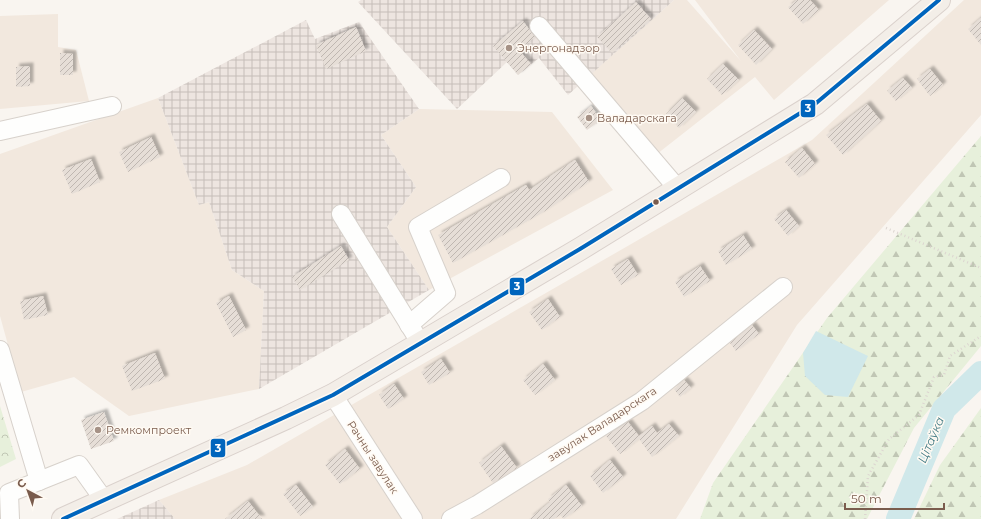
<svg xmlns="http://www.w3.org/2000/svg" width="981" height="519" viewBox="0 0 981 519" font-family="Montserrat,sans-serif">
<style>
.residential{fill:#f2e8de}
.industrial{fill:url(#industrial-grid)}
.forest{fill:url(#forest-firs)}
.park{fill:url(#park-crowns)}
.water{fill:#d0e8ea}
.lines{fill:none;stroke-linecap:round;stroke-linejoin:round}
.river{stroke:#d0e8ea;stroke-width:24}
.building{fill:url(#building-hatch);filter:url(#shadow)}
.minor-casing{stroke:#d7d1cb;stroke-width:20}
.major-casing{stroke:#dad1cc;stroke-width:24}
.path{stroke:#dcd5d0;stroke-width:2.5;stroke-dasharray:1 3;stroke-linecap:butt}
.minor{stroke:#fefefd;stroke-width:18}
.major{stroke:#f3eee8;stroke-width:22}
.bus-1-casing{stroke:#fffaf3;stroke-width:7}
.bus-1{stroke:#0065bd;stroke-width:4}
.poi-dot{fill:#a69286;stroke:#fffaf3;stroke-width:1.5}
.bus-dot{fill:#7a5c4d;stroke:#fffaf3;stroke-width:1.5}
.labels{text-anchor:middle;stroke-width:3;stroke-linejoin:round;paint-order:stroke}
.poi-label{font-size:11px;fill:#7a5c4d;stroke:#fffaf3;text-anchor:start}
.street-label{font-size:11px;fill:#7a5c4d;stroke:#fffaf3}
.water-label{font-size:12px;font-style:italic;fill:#437c86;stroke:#fffaf3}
.line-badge{stroke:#fffaf3;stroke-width:1.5}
.badge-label{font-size:11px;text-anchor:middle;font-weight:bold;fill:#fff}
</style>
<defs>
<pattern id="industrial-grid" width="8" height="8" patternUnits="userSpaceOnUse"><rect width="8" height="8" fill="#ede5e0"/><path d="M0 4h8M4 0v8" fill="none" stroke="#c5bdb8"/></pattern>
<pattern id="forest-firs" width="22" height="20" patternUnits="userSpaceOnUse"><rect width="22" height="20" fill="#e7f0db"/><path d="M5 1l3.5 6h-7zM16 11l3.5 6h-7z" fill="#c0c6b4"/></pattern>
<pattern id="park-crowns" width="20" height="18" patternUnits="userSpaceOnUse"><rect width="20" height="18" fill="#e7f0db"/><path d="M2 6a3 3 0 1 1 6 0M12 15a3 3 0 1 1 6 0" fill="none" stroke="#c0c6b4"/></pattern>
<pattern id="building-hatch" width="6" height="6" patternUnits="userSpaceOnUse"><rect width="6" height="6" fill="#e6ded7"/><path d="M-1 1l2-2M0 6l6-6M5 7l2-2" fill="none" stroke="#bfb7b1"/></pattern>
<filter id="shadow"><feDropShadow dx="3.5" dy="-3.5" stdDeviation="1" flood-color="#0004"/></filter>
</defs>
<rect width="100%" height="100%" fill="#f9f5f0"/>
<g class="residential">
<path d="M674 0H687L741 61 695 0H889L774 100 755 77 657 154 591 74Z"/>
<path d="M964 0H981V115L797 325 676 519H175L159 500 247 465 812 140Z"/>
<path d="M58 14V47L76 50 89 101 0 109V16Z"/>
<path d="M158 98 199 205 209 202 232 270 264 291 259 389 129 416 74 377 21 392 0 316V154Z"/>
<path d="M419 109 552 112 613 190 429 290 387 227 416 187 381 135Z"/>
</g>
<g class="industrial">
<path d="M361 0H674L568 95 539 58 518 75 507 62 457 109 358 2Z"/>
<path d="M306 20 315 39 359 22 419 109 381 135 416 187 387 227 429 290 259 389 264 291 232 270 209 202 199 205 158 98Z"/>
<path d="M159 500 175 519H117Z"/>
</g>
<g class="forest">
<path d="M981 136V346L914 428 867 519H700L713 483 827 318Z"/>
<path d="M981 408V519H914L940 465Z"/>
</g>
<path class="park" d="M0 406 16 459 0 467Z"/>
<path class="water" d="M816 331 868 356 848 397 825 395 805 376 803 353Z"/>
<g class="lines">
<path class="river" d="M898 519 944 409 981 373"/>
</g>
<g class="building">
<path d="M797 0H810L819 10 803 24 788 7Z"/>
<path d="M636 2 651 19 612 53 597 37Z"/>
<path d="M981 18V45L968 29Z"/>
<path d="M523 21 535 37 519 50 531 64 518 75 493 46Z"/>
<path d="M356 27 366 51 326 69 316 45Z"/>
<path d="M754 30 772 49 756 65 738 45Z"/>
<path d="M60 53 73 54V75H60Z"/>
<path d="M723 64 739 80 722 95 707 79Z"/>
<path d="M30 66V86L16 87V67Z"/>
<path d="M930 69 943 85 930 96 917 79Z"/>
<path d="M903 78 912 88 896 101 887 91Z"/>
<path d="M682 98 696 112 679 128 666 114Z"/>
<path d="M867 104 881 121 843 155 826 135Z"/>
<path d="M591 106 601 120 587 130 577 117Z"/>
<path d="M151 137 160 157 128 172 119 152Z"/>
<path d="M802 148 815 164 799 178 785 162Z"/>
<path d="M91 159 100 182 72 194 62 170Z"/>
<path d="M575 160 589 182 542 213 453 263 438 235 526 185 529 190Z"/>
<path d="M786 210 799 226 788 236 774 219Z"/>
<path d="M743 235 752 249 726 265 718 251Z"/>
<path d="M341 246 349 260 300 290 292 277Z"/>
<path d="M628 259 638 275 621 285 611 269Z"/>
<path d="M700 266 710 281 684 297 675 282Z"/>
<path d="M43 296 48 315 24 320 20 301Z"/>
<path d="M229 296 246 330 233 337 216 303Z"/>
<path d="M548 299 560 317 542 330 529 312Z"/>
<path d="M752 325 759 334 736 351 730 343Z"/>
<path d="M155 353 165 379 132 391 122 366Z"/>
<path d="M441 359 450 373 429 385 421 372Z"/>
<path d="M543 364 555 380 535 395 523 380Z"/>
<path d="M684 380 691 388 680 397 674 389Z"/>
<path d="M394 384 404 399 388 409 379 395Z"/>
<path d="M104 412 114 441 91 449 81 420Z"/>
<path d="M628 422 639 436 652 426 657 433 669 424 679 436 652 457 639 439 620 454 606 436Z"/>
<path d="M501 446 517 468 493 483 479 463Z"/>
<path d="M345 449 360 469 340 484 325 465Z"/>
<path d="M610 460 623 477 603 493 590 476Z"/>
<path d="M296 485 313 507 300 516 283 494Z"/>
<path d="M566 485 582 506 564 519 560 515 554 519H529L550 502 548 499Z"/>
<path d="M248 501 262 519H225Z"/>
</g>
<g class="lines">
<defs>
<g id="minor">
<path d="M539 26 678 189"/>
<path d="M0 131 112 106"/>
<path d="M341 214 415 334"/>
<path d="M409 325 446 293 418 227 501 178"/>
<path d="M0 350 39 481"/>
<path d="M333 395 413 519"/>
<path d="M10 519 9 493 79 465 104 500"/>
<path d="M451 519 477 505 642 401 783 287"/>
</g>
<path id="major" d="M63 519 286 418 333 395 580 249 815 104 939 0"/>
</defs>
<use href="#minor" class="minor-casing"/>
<use href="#major" class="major-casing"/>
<g class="path">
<path d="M886 228 981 268"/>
<path d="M865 519 868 476 889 439 919 415 934 377 944 375 950 356 981 336"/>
</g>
<use href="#minor" class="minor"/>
<use href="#major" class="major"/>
<defs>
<path id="bus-1" d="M63 519 333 395 580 249 815 104 939 0"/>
</defs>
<use href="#bus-1" class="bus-1-casing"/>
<use href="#bus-1" class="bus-1"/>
</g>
<g class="poi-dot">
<circle cx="509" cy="48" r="4"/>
<circle cx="589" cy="118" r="4"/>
<circle cx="98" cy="430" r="4"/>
</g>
<circle class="bus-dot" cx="656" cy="202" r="3.5"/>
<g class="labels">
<g class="poi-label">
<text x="517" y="52">Энергонадзор</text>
<text x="597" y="122">Валадарскага</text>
<text x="106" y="434">Ремкомпроект</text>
</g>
<g class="street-label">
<text transform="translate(602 424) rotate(-33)" y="4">завулак Валадарскага</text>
<text transform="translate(373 457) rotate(57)" y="4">Рачны завулак</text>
</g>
<g class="water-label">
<text transform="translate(931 440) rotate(-67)" y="4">Цітаўка</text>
</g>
</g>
<g class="line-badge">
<rect x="800" y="99" width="16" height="19" rx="4" fill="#0065bd"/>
<rect x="509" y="277" width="16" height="19" rx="4" fill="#0065bd"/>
<rect x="210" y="438" width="16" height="20" rx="4" fill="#0065bd"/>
</g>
<g class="badge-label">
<text x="808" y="112">3</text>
<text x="517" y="290">3</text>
<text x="218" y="452">3</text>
</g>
<g transform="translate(28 491) rotate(319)" stroke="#fffaf3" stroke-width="3" paint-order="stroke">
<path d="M0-3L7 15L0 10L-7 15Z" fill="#7a5c4d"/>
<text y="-6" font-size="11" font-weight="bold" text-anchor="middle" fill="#7a5c4d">С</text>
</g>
<path d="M845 503v6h99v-6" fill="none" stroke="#7a5c4d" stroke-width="2"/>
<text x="851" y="503" font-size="12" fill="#7a5c4d" stroke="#fffaf3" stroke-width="3" paint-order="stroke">50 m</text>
</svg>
